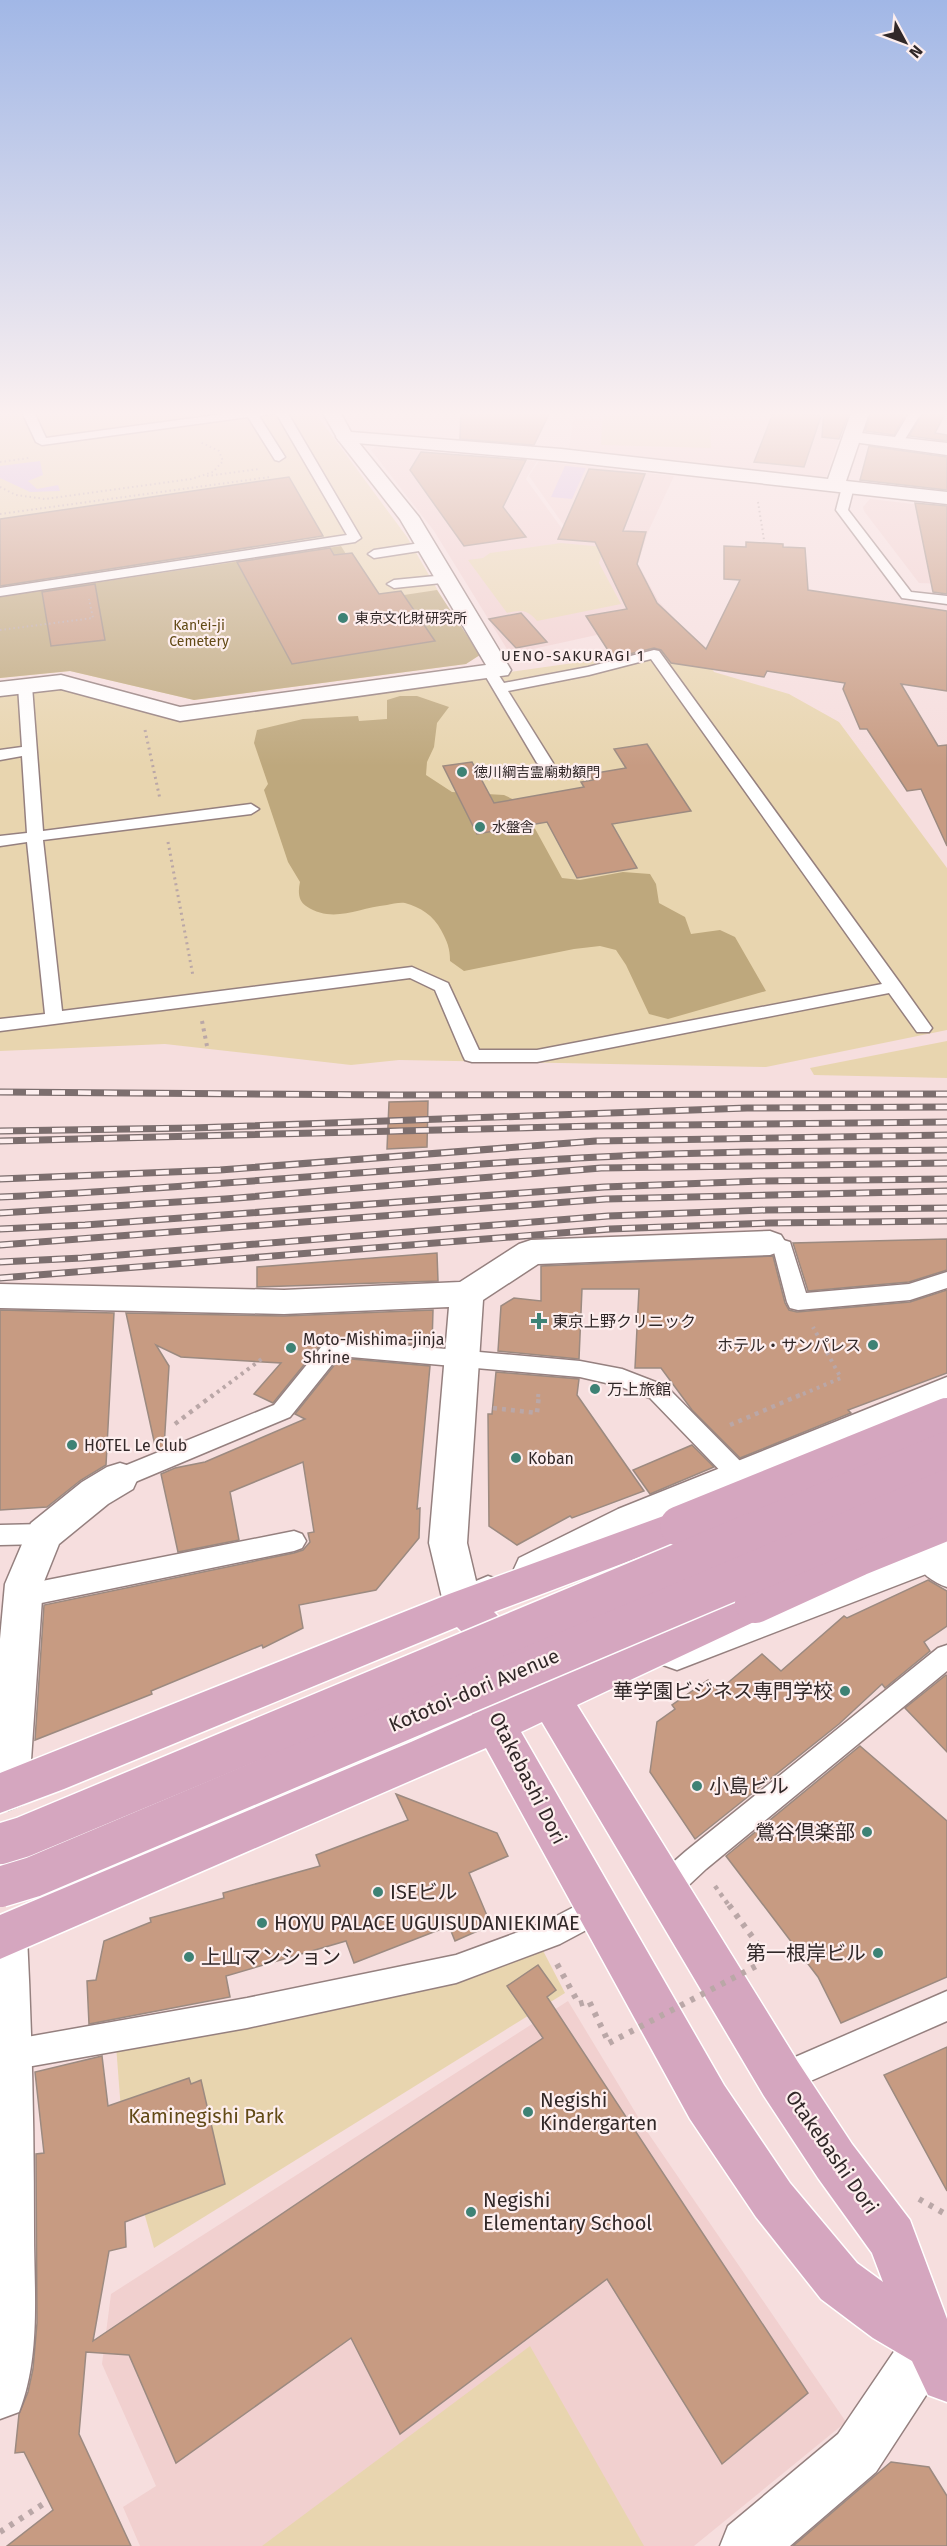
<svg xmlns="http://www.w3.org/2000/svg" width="947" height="2546" viewBox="0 0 947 2546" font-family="'Fira Sans','Noto Sans JP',sans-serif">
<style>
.built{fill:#f1d0cf}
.green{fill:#e8d5af}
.forest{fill:#bea87d}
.water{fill:#d8bbe3}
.building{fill:#c79b82;stroke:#9c8a80;stroke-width:1.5}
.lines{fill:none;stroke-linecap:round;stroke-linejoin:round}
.service-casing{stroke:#95807f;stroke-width:3}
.minor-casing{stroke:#95807f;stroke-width:3}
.tertiary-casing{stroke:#95807f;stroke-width:3}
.primary-casing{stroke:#fff;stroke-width:3}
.path-far4{stroke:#baa7a7;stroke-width:2;stroke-dasharray:1.5 3;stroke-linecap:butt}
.path-far3{stroke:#baa7a7;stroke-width:3;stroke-dasharray:2 4;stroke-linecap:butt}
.path-far2{stroke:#baa7a7;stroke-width:4;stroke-dasharray:3 4.5;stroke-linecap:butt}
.path-far1{stroke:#baa7a7;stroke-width:4.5;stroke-dasharray:4 5;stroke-linecap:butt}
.path{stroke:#baa7a7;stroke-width:6;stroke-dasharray:4.5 7;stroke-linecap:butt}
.service{fill:#fff;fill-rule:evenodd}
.minor{fill:#fff;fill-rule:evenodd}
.tertiary{fill:#fff;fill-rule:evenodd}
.primary{fill:#d5a6bf;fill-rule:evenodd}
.rail-casing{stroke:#7c6e6e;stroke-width:7}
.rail{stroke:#fdeeee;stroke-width:4.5;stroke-dasharray:13;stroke-linecap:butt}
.primary-bridge-casing{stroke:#fff;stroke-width:43;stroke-linecap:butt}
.path-bridge{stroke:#baa7a7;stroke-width:6;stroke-dasharray:4.5 7;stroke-linecap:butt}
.primary-bridge{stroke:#d5a6bf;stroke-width:40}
.poi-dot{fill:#3e8275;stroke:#fdeeee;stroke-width:2}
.labels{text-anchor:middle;stroke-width:4.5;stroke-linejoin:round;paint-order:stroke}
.far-poi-label{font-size:14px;fill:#312828;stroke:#fdeeee;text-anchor:start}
.far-park-label{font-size:14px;fill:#624a16;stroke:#fdeeee}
.far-neighbourhood-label{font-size:15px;letter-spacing:1.5px;fill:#312828;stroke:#fdeeee}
.poi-label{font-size:16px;fill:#312828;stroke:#fdeeee;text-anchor:start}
.near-street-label{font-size:20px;fill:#312828;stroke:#fdeeee}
.near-poi-label{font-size:20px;fill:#312828;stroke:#fdeeee;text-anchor:start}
.near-park-label{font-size:20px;fill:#624a16;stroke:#fdeeee}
</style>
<rect width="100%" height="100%" fill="#f6dede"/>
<g class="built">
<path d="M575 410H848L826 478 569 448Z"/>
<path d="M376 447 537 461 526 479 568 537 570 534 529 476 539 461 674 476 648 532 638 564 659 602 674 618 510 654 434 531 371 450Z"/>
<path d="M870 499 947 508V584L919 583 864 511 863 507Z"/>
<path d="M568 2001 646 2130 846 2422 694 2546H140L123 2507 156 2486 102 2364 111 2294Z"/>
</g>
<g class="green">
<path d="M0 410H313L407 537 475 655 466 664 194 700 70 671 0 678Z"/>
<path d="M603 410H709L711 448 601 445Z"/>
<path d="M561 543 604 547 599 563 621 604 537 621C527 609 521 610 507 613L468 560 483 558 490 553Z"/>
<path d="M693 636 714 672 789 694 839 722 947 868V1030L766 1067 399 1060 351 1065 165 1044 0 1051V694L59 687 172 720 609 658 639 646Z"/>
<path d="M947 1041V1078L814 1075 810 1068Z"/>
<path d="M537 1939 565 1993 154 2248 123 2137 116 2045Z"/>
<path d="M530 2346 644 2546H262Z"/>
</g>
<g class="forest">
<path d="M341 546 346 554 241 570 292 664 434 641 404 595 437 590 480 655 466 664 194 700 70 671 0 678V597Z"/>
<path d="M400 696H417L449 707 437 723 434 747 427 762 426 775 452 792 504 795 521 803 562 878 580 880 623 872 650 874 656 884 659 903 685 917 691 934 720 930 735 937 766 991 668 1019 649 1014 626 965 616 950 600 946 574 949 464 971 450 961C450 948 447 941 441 930 434 916 420 907 405 903 400 902 392 904 387 905 357 908 333 924 306 906 298 901 298 891 300 882L288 862 264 790 268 784 254 743 257 730 303 719 358 716 359 721 387 719V700Z"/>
</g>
<g class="water">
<path d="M40 461 43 475 28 481 37 489 58 485 60 491 30 492 0 478V466Z"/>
<path d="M565 466 586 468 572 499 551 497Z"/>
</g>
<g class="building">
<path d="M461 410H551L534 445 460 439Z"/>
<path d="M824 410H850L839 439 822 437Z"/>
<path d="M872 410H908L894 435 865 431Z"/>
<path d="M925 410H947L935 433 947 435V441L909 436Z"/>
<path d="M774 411 821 416 804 467 754 462Z"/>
<path d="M869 446 947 457V490L860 480Z"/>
<path d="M421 452 526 460 503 507 526 537 464 546 410 470Z"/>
<path d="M589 469 645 474 623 531 646 532 637 564 657 603 706 649 740 580 724 579V546L746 547V542L783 544V547L805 548 808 590 947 611V691L901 684 938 746 947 745V846L921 789 907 791 867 729H860L843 689 845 683 767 671 764 677 671 663 661 650 654 648 621 656 611 655 586 616 627 609 595 542 558 539Z"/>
<path d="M289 477 323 536 0 586V519Z"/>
<path d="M915 503 947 506V594L933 592Z"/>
<path d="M330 548 334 555 352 553 379 594 401 591 435 641 292 664 237 562Z"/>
<path d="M95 584 105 640 51 646 42 592Z"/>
<path d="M521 613 547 642 516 648 489 619Z"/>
<path d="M647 744 691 811 612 824 637 868 577 878 547 822 477 834 443 766 472 762 494 803 584 787 581 782 593 780 590 774 626 768 614 749Z"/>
<path d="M428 1101 427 1147 387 1149 389 1102Z"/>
<path d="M947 1239V1270L909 1282 808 1291 793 1243Z"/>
<path d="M437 1253 438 1281 257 1287V1267Z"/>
<path d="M773 1256 785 1303 789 1310 797 1312 910 1302 947 1290V1373L848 1410 851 1413 740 1458 692 1410 661 1368H635L639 1289H582L579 1359 498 1351 501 1306 514 1298 541 1301V1266Z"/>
<path d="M0 1310 114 1313 106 1465 81 1480 47 1507 0 1510Z"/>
<path d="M433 1310 432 1346 334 1337 325 1339 273 1403 254 1394 281 1363 181 1357 156 1345 169 1366 164 1448 156 1450 126 1313 284 1316Z"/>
<path d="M340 1358 430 1366 417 1509 420 1508 419 1538 376 1590 299 1605 303 1628 263 1648 262 1645 151 1691 152 1694 35 1740 44 1605 294 1553 303 1550 310 1542 308 1533 314 1532 303 1462 230 1492 239 1540 178 1552 161 1474 175 1468 205 1462 305 1419 295 1414Z"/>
<path d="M496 1372 579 1379 577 1395 644 1491 572 1518 570 1516 517 1545 489 1526 488 1414H492Z"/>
<path d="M692 1445 714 1467 650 1494 633 1470Z"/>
<path d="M928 1580 947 1591V1626L924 1642 930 1651 885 1688 882 1684 839 1724 695 1839 650 1772 657 1722 675 1709 672 1705 708 1680 718 1691 762 1654 781 1671 844 1616 847 1618Z"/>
<path d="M946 1675 947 1676V1752L905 1708Z"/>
<path d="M860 1746 947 1821V1977L841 2023 818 1977 726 1856Z"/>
<path d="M396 1794 497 1833 508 1856 469 1873 491 1925 455 1941 449 1926 354 1963 346 1941 226 1976 230 1997 89 2024 87 1981 96 1980 104 1941 151 1922 150 1918 224 1898 223 1893 320 1866 316 1855 408 1820Z"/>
<path d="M538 1965 556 1990 547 1997 808 2393 722 2464 607 2279 400 2434 351 2338 176 2463 129 2355 86 2352 79 2434 131 2546H7L53 2510 24 2452 15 2453 19 2414 28 2392 33 2369 37 2323 36 2154 44 2153 35 2072 102 2056 108 2106 189 2078 191 2084 201 2080 225 2184 125 2222 126 2247 109 2251 93 2341 543 2038 507 1986Z"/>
<path d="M947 2047V2191L884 2075Z"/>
<path d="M891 2462 929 2467 947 2496V2546H793Z"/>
</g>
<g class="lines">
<defs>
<g id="service">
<path d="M21 410H33L46 438 253 410H286L361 538 355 542 0 596V588L347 535 276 413 259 416 285 457 279 461 275 460 248 417 42 445 36 442Z"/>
<path d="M911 410H923L902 444H894L892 442Z"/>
<path d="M848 483 854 487 848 510 911 592 947 596V604L902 598 836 510 842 487Z"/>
<path d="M427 542 432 543 433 546 432 549 374 558 368 554 374 550Z"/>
<path d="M446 575 451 576 453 579 451 582 394 588 387 584 394 580Z"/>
<path d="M654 650 659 651 900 983 932 1028 929 1032H917L889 993 537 1062H472L465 1060 463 1056 435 990 410 978 0 1031V1019L45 1014 27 842 0 846V836L27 833 22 756 0 760V750L22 747 18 686 25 682 32 686 43 831 251 804 259 809 251 814 43 840 62 1011 412 967 448 983 479 1050H537L882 984 651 659 589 675 508 691 553 763 545 768 537 763 486 677 493 673 498 674 504 683 588 667Z"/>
<path d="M770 1236 790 1242 806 1293 909 1284 947 1272V1288L910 1300 798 1310 790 1308 787 1302 774 1252 763 1248 760 1243 763 1238Z"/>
<path d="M334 1339 580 1361 622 1369 666 1386 748 1469 752 1476 748 1483 740 1485 732 1483 650 1398 619 1386 580 1377 339 1356 290 1417 128 1485 120 1487 112 1485 108 1478 112 1471 274 1405 326 1341Z"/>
<path d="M44 1524 52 1527 56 1534 52 1541 44 1544 0 1545V1525Z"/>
<path d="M294 1531 302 1534 306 1541 302 1548 294 1551 22 1607 13 1603 10 1596 13 1589 22 1585Z"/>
<path d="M925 1549 934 1552 947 1563V1587C934 1583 919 1572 913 1559L916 1552Z"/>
<path d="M947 1645V1671L706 1869 674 1899 664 1903 654 1899 650 1889 654 1879 686 1851 938 1648Z"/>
<path d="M597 1895 607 1899 611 1909 607 1919 560 1944 456 1983 247 2028 10 2070 0 2066V2044L10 2040 247 1998 456 1955 543 1923Z"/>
<path d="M947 1991V2021L781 2094 770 2090 766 2079 770 2068Z"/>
</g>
<g id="minor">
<path d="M345 432 351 433 419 517 511 670 508 675 180 721 61 689 0 696V682L61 675 180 707 486 665 400 519 336 437 339 433Z"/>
<path d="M852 432 947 443V455L846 441 843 437 846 433Z"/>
<path d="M770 1231 781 1235 786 1243 781 1251 770 1255 538 1264 483 1300 467 1543 476 1581 488 1576 502 1581 507 1593 502 1605 463 1623 449 1618 444 1606 429 1543 449 1307 284 1314 0 1308V1284L284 1290 460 1282 519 1244 531 1240Z"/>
<path d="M947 1377V1406L644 1531 547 1580 533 1585 519 1580 514 1569 519 1558 618 1509Z"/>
<path d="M120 1463 133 1467 138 1478 133 1489 108 1504 59 1544 43 1584 29 1790 23 1804 8 1810 0 1807V1639L5 1584 31 1523 82 1482 107 1467Z"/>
<path d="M947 1534V1566L677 1670 663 1665 657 1653 663 1641Z"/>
<path d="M5 1914 21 1920 27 1936C32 2035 34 2133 34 2232 34 2290 41 2357 19 2412L0 2419V1916Z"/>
<path d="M930 2317 947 2324V2363L876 2472 790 2546H720L728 2526 838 2434 912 2325Z"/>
</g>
<path id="tertiary" d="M321 410H339L351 432 561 449 828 479 852 410H870L846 481 947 492V504L561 461 345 442 339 441Z"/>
<path id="primary" d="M680 1510 693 1515 699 1526 693 1537 494 1612 556 1676 741 1591 755 1586 769 1591 774 1603 769 1615 577 1705 798 2062 852 2144 910 2220 947 2319V2402L928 2395 912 2361 873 2338 821 2299 756 2217 690 2119 486 1748 0 1959V1915L411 1742 472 1715 458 1663 464 1651 476 1646 457 1627 64 1789 0 1813V1773L449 1594ZM501 1673 519 1693 508 1698ZM542 1722 764 2096 818 2178 872 2253 883 2282 857 2263 790 2183 724 2085 521 1732Z"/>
</defs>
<use href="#service" class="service-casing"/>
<use href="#minor" class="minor-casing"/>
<use href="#tertiary" class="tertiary-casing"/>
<use href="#primary" class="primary-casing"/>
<g class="path-far4">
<path d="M0 462 29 458"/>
<path d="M207 476 259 469"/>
<path d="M0 487 16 495 45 499 191 479 213 472 223 461 219 451 200 442"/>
<path d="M758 502 764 540"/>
<path d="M0 514 270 477"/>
<path d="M0 630 93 618 89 599"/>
</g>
<g class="path-far3">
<path d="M145 730 160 799"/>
<path d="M168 842 193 976"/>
</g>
<g class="path-far2">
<path d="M202 1021 207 1046"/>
<path d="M211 1397 263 1358"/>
<path d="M538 1397 539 1390"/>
<path d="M796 1397 841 1378 813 1327"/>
</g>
<g class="path-far1">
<path d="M493 1408 537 1413 539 1395"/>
<path d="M175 1424 213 1395"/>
<path d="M730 1425 800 1395"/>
<path d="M715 1886 730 1907"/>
</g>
<g class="path">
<path d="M729 1905 767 1957"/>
<path d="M557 1964 579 2004 589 2001 609 2043"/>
<path d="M919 2199 947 2215"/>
<path d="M0 2532 48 2501"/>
</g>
<use href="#service" class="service"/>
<use href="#minor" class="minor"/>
<use href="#tertiary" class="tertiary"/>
<use href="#primary" class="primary"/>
<defs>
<g id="rail">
<path d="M0 1092 399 1095 947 1094"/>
<path d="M0 1131 193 1128 747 1108 947 1107"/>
<path d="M0 1141 595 1126 947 1122"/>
<path d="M0 1179 220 1170 596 1141 947 1135"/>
<path d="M0 1197C200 1188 399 1167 599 1157 715 1151 831 1151 947 1150"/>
<path d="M0 1213 225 1199 601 1168 947 1163"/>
<path d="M0 1229 85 1225 604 1187 761 1181 947 1179"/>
<path d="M0 1245 606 1199 947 1191"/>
<path d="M0 1262 82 1258 608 1216 767 1210 947 1208"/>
<path d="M0 1278 610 1229 770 1223 947 1221"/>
</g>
</defs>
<use href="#rail" class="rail-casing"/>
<use href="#rail" class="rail"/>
<defs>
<g id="primary-bridge">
<path d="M680 1526 947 1418"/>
<path d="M755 1603 858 1556 947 1520"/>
<path d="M0 1844 23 1837 947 1452"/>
<path d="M0 1887 33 1877 947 1490"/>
</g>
</defs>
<use href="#primary-bridge" class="primary-bridge-casing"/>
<path class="path-bridge" d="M609 2043 758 1965"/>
<use href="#primary-bridge" class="primary-bridge"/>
</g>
<linearGradient id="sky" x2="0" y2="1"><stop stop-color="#a1b7e6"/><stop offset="0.54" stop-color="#fbf0f0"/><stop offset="1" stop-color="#fbf0f0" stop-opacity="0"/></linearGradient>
<rect width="947" height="766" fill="url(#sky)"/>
<g class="poi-dot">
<circle cx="343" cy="618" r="6"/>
<circle cx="462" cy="772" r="6"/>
<circle cx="480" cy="827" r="6"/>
<path d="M536 1312h6v6h6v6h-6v6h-6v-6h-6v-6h6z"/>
<circle cx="873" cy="1345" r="6"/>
<circle cx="291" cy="1348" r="6"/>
<circle cx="595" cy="1389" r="6"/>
<circle cx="72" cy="1445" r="6"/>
<circle cx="516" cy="1458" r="6"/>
<circle cx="845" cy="1691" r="6"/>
<circle cx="697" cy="1786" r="6"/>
<circle cx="867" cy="1832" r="6"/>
<circle cx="378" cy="1892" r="6"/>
<circle cx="262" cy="1923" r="6"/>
<circle cx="878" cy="1953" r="6"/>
<circle cx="189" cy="1957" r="6"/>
<circle cx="528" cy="2112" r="6"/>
<circle cx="471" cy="2212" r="6"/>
</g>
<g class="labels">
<g class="far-poi-label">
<text x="355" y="623">東京文化財研究所</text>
<text x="474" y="777">徳川綱吉霊廟勅額門</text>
<text x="492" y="832">水盤舎</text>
</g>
<g class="far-park-label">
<text x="199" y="630">Kan'ei-ji<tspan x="199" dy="16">Cemetery</tspan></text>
</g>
<g class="far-neighbourhood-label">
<text x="573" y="661">UENO-SAKURAGI 1</text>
</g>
<g class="poi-label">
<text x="552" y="1327">東京上野クリニック</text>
<text x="303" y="1345">Moto-Mishima-jinja<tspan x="303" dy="18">Shrine</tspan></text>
<text x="861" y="1351" text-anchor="end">ホテル・サンパレス</text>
<text x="607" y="1395">万上旅館</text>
<text x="84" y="1451">HOTEL Le Club</text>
<text x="528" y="1464">Koban</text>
</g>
<g class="near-street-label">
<text transform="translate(474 1690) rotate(-23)" y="7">Kototoi-dori Avenue</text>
<text transform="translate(528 1778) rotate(63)" y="7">Otakebashi Dori</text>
<text transform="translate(832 2152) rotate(55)" y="7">Otakebashi Dori</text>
</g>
<g class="near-poi-label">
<text x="833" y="1698" text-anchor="end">華学園ビジネス専門学校</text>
<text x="709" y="1793">小島ビル</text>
<text x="855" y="1839" text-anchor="end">鶯谷倶楽部</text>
<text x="390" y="1899">ISEビル</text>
<text x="274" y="1930">HOYU PALACE UGUISUDANIEKIMAE</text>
<text x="866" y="1960" text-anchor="end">第一根岸ビル</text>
<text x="201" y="1964">上山マンション</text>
<text x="540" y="2107">Negishi<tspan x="540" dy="23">Kindergarten</tspan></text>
<text x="483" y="2207">Negishi<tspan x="483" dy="23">Elementary School</tspan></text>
</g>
<g class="near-park-label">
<text x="206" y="2123">Kaminegishi Park</text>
</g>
</g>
<g transform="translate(905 42) rotate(131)" stroke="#fdeeee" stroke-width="4.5" paint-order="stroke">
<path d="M0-4.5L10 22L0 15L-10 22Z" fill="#312828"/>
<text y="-9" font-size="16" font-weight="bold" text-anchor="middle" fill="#312828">N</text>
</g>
</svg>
